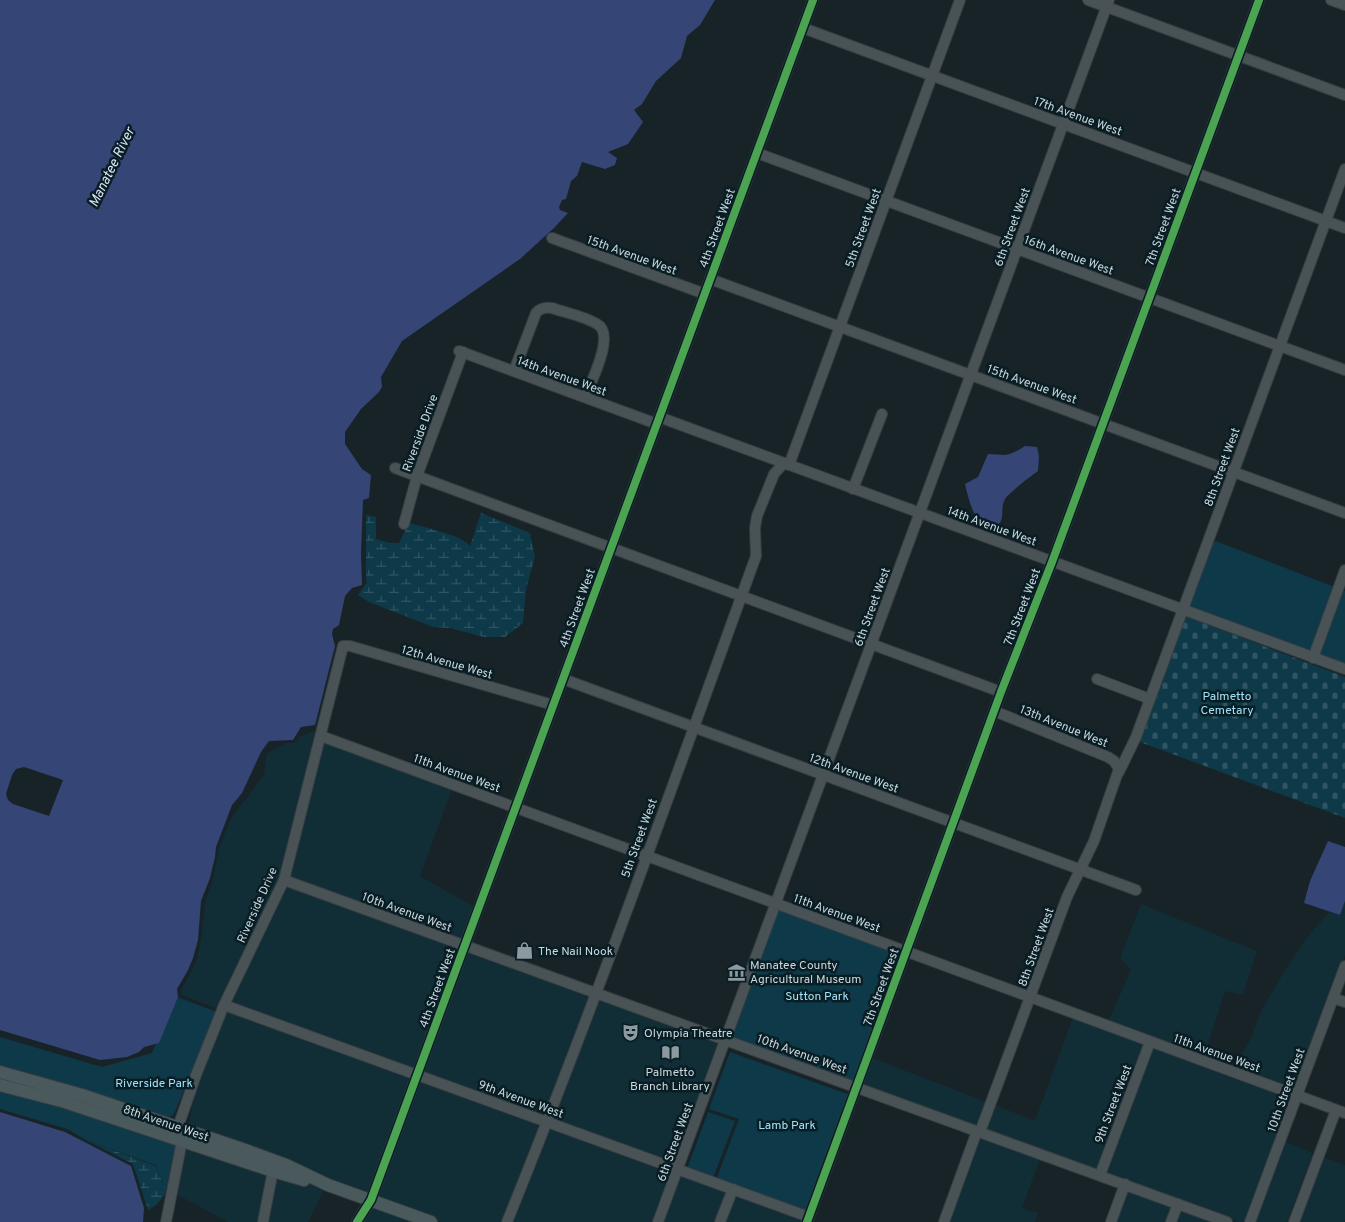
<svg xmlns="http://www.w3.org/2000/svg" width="1345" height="1222" viewBox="0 0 1345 1222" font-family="Overpass,sans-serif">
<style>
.built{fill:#112d36}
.wetland{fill:url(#wetland-marsh)}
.cemetery{fill:url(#cemetery-stones)}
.park{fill:#0e3948}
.water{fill:#354576}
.pier{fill:#182328}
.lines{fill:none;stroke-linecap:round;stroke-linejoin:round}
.minor-casing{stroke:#353d41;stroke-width:12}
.major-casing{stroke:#353d41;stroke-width:14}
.minor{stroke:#495255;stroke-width:10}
.major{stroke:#4a595c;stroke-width:12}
.cycleway-casing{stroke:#081d24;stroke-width:11}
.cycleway{stroke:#4ca352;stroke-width:8}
.labels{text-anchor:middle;stroke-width:5;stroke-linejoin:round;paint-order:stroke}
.street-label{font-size:12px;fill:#cbd8dd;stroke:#081d24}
.park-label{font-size:12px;fill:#a1e2fa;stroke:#081d24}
.poi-label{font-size:12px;fill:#cbd8dd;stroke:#081d24;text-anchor:start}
.water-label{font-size:14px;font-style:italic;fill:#dbe2f3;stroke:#081d24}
</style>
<defs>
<pattern id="wetland-marsh" width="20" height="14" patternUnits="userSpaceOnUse" patternTransform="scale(1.25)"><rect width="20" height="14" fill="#0e3948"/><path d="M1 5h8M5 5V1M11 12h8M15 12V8" fill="none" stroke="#305562"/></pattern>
<pattern id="cemetery-stones" width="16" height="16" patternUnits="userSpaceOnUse" patternTransform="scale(1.25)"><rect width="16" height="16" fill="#0e3948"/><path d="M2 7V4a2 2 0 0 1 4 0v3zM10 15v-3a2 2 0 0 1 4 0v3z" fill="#305562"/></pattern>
</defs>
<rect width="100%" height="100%" fill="#182328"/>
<g class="built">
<path d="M314 731 317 734 280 879 218 1009 182 995 181 990 191 972 197 959 201 940 205 902 213 879 219 848 230 820 264 775 266 754 286 743H295L299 737Z"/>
<path d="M324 741 389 767 452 789 420 876 474 907 462 941 288 878Z"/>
<path d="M286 885 459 948 414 1070 229 1003Z"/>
<path d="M1345 901V955L1294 1091 1234 1069 1250 1040 1262 1009 1284 972 1304 941 1329 912 1340 915Z"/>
<path d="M1141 904 1257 951 1243 995 1225 991 1204 1057 1108 1022 1131 970 1120 958Z"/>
<path d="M467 951 592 995 545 1118 422 1073Z"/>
<path d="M599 998 721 1041 675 1165 553 1121Z"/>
<path d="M226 1009 412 1077 368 1195 188 1125 198 1081Z"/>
<path d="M1073 1017 1145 1044 1097 1171 985 1130 995 1105 1035 1121Z"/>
<path d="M1153 1046 1229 1077 1230 1075 1292 1098 1246 1222H1238L1105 1173Z"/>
<path d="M872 1058 987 1102 978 1127 863 1085Z"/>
<path d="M419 1079 543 1124 503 1222H441L376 1198Z"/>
<path d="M550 1127 673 1171 654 1222H512Z"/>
<path d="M980 1135 1041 1156 1022 1208 1038 1213 1035 1222H948Z"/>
<path d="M1284 1141 1313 1153 1287 1222H1254Z"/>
<path d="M185 1146 268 1173 259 1222H228L176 1194Z"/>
<path d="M1320 1156 1345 1165V1219L1344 1222H1296Z"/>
<path d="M680 1174 685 1177 728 1191 716 1222H662Z"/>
<path d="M276 1176 325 1188 308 1222H267Z"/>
<path d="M1127 1189 1173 1206 1167 1222H1116Z"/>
<path d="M735 1194 804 1219 803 1222H725Z"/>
<path d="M373 1204 420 1222H362Z"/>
<path d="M1180 1209 1216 1222H1175Z"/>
</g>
<g class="wetland">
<path d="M481 513 530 533 535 557 526 589 523 623 505 637H484L450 628 433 627 369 602 358 595 367 582 366 578V515L376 517V539L390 543H399L409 523C423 527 462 535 470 546Z"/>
<path d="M88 1141 156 1166 165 1188 168 1191 156 1205 148 1210 133 1164Z"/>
</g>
<path class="cemetery" d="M1185 616 1345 677V818L1140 742Z"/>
<g class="park">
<path d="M1213 540 1345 591V665L1189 606Z"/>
<path d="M778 908 903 953 855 1084 732 1039Z"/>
<path d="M177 997 217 1012 174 1114 166 1119 0 1068V1037L102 1067 152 1053Z"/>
<path d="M730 1052 850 1095 808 1214 716 1180 739 1119 709 1109Z"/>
<path d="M0 1089 25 1094 177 1143 168 1190 165 1188 156 1165 88 1141 67 1129 0 1109Z"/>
<path d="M708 1112 735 1121 713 1178 687 1169Z"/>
</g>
<g class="water">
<path d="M0 0H715L700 25 687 36 681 58 656 81 642 104 634 110 643 122 628 144 608 152 617 158 615 165 605 169 582 162 577 176 571 181 566 199 562 200 559 207 560 210 568 213 554 228 520 259 402 341 381 377 382 387 379 392 361 409 345 432V444L362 469 371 475 369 498 363 500 361 554 362 585 352 588 345 596 339 625 333 629 332 634 335 646 315 725 301 727 293 740 269 741 261 752 242 793 232 805 216 847 215 857 210 878 201 901 198 940 193 958 188 970 177 989 178 997 159 1043 144 1047 139 1052 127 1057 100 1060 0 1030Z"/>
<path d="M1025 446 1037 447 1039 456 1038 471C1032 475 1009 493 1005 499 998 511 1010 525 987 530 973 518 969 501 965 484L978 477 988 454C994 454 999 455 1005 455 1012 454 1019 450 1025 446Z"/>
<path d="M1328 841 1345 847V901L1340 915 1304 903 1310 881Z"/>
<path d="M0 1112 65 1132 131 1166 144 1208 143 1222H0Z"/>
</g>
<path class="pier" d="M24 767 63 780 49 816 13 804 8 800 6 794 12 775 16 769Z"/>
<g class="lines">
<defs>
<g id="minor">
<path d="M1088 0 1345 95"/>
<path d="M1331 0 1345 5"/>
<path d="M803 28 1345 228"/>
<path d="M757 153 1345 370"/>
<path d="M552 238 705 294"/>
<path d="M710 279 1345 513"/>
<path d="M459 351 657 424"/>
<path d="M514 371 536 313C540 308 545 307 552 308 566 313 584 316 597 324 616 334 591 382 585 397"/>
<path d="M659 417 1345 669"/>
<path d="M789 465 960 0"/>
<path d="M395 468 1001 692"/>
<path d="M853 489 882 414"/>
<path d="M404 524 417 476 463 352"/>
<path d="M1313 658 1345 570"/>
<path d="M563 679 1136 890"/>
<path d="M1097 679 1150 699"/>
<path d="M321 736 1345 1113"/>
<path d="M1119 772 1136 737 1345 169"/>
<path d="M284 880 1227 1222"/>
<path d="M1333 998 1345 1002"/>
<path d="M224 1005 809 1217"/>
<path d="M178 1127 196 1075 224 1005 284 880 343 646H350L553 705"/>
<path d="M980 1132 1067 897 1094 841 1119 769 1114 761 1108 757 994 711"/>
<path d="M1100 1175 1150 1042"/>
<path d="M166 1222 182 1141"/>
<path d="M263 1222 274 1165"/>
<path d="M357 1222 371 1200 813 0"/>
<path d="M507 1222C596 1002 675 779 756 556L755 528 757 516 774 474 784 463"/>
<path d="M658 1222 1109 0"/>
<path d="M720 1222 733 1189"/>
<path d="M807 1222 1001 692 1052 562 1259 0"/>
<path d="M944 1222 977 1131"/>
<path d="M1111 1222 1125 1184"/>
<path d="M1171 1222 1178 1204"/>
<path d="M1250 1222 1345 966"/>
<path d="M1294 1222 1336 1110"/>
</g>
<g id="major">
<path d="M0 1072 82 1095 245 1150 286 1165 328 1185 431 1222"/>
<path d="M0 1085 65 1102 273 1171 304 1180"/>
</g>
</defs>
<use href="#minor" class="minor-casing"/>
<use href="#major" class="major-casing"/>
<use href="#minor" class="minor"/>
<use href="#major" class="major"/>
<defs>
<g id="cycleway">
<path d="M357 1222 371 1200 813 0"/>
<path d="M807 1222 1001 692 1052 562 1259 0"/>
</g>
</defs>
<use href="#cycleway" class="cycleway-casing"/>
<use href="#cycleway" class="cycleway"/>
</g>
<defs>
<symbol id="shop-bare" viewBox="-9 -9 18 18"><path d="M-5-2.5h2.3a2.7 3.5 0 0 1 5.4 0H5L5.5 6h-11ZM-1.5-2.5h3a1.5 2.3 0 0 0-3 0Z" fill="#8c999e" stroke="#081d24" stroke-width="2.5" paint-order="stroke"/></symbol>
<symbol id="museum-bare" viewBox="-9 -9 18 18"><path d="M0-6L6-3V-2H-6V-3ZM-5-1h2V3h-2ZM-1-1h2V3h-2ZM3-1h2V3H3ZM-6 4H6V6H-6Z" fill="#8c999e" stroke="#081d24" stroke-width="2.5" paint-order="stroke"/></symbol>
<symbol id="theatre-bare" viewBox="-9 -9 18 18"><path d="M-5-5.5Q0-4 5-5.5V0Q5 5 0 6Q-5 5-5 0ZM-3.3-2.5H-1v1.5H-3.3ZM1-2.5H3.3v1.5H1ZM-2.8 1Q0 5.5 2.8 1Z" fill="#8c999e" stroke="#081d24" stroke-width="2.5" paint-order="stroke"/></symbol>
<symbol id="library-bare" viewBox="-9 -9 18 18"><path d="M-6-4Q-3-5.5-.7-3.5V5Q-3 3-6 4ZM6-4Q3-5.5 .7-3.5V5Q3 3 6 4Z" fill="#8c999e" stroke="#081d24" stroke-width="2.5" paint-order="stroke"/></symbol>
</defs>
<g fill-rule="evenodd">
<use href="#shop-bare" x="512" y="938" width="25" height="25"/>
<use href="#museum-bare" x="724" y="960" width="25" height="25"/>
<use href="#theatre-bare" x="618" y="1020" width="25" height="25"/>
<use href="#library-bare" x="658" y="1040" width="25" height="25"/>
</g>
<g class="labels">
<g class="street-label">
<text transform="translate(1078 116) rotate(20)" y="4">17th Avenue West</text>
<text transform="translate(1012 227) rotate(-70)" y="4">6th Street West</text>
<text transform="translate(1163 227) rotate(-70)" y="4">7th Street West</text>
<text transform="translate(717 228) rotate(-70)" y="4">4th Street West</text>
<text transform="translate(863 228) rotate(-70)" y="4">5th Street West</text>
<text transform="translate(632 255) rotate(20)" y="4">15th Avenue West</text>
<text transform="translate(1069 255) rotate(20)" y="4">16th Avenue West</text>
<text transform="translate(562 376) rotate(20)" y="4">14th Avenue West</text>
<text transform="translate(1032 384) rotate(20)" y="4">15th Avenue West</text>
<text transform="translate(420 433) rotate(-70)" y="4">Riverside Drive</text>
<text transform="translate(1222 467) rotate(-70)" y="4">8th Street West</text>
<text transform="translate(992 526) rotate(20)" y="4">14th Avenue West</text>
<text transform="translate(872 607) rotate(-70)" y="4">6th Street West</text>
<text transform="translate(1022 607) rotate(-69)" y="4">7th Street West</text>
<text transform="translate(577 608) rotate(-70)" y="4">4th Street West</text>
<text transform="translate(447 662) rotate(16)" y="4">12th Avenue West</text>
<text transform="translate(1064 726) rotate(22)" y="4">13th Avenue West</text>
<text transform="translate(457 773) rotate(20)" y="4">11th Avenue West</text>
<text transform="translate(854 773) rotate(20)" y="4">12th Avenue West</text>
<text transform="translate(639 838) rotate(-70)" y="4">5th Street West</text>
<text transform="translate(257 905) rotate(-66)" y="4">Riverside Drive</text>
<text transform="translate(407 912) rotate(20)" y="4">10th Avenue West</text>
<text transform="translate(837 913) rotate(20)" y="4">11th Avenue West</text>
<text transform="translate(1036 947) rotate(-70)" y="4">8th Street West</text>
<text transform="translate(881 987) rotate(-70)" y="4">7th Street West</text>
<text transform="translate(437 988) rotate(-70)" y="4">4th Street West</text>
<text transform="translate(1217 1053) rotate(20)" y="4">11th Avenue West</text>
<text transform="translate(802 1054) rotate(20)" y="4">10th Avenue West</text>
<text transform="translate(1286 1090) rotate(-70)" y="4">10th Street West</text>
<text transform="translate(521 1099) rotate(20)" y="4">9th Avenue West</text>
<text transform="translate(1113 1104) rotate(-69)" y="4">9th Street West</text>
<text transform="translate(166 1123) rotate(19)" y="4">8th Avenue West</text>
<text transform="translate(675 1142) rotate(-70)" y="4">6th Street West</text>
</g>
<g class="park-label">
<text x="1227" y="700">Palmetto<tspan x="1227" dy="14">Cemetary</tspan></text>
<text x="817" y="1000">Sutton Park</text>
<text x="154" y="1087">Riverside Park</text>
<text x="787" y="1129">Lamb Park</text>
</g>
<g class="poi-label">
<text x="538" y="955">The Nail Nook</text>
<text x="750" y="969">Manatee County<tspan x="750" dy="14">Agricultural Museum</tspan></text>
<text x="644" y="1037">Olympia Theatre</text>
<text x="670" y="1076" text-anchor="middle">Palmetto<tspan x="670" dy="14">Branch Library</tspan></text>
</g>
<g class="water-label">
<text transform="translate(111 167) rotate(-64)" y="5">Manatee River</text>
</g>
</g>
</svg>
